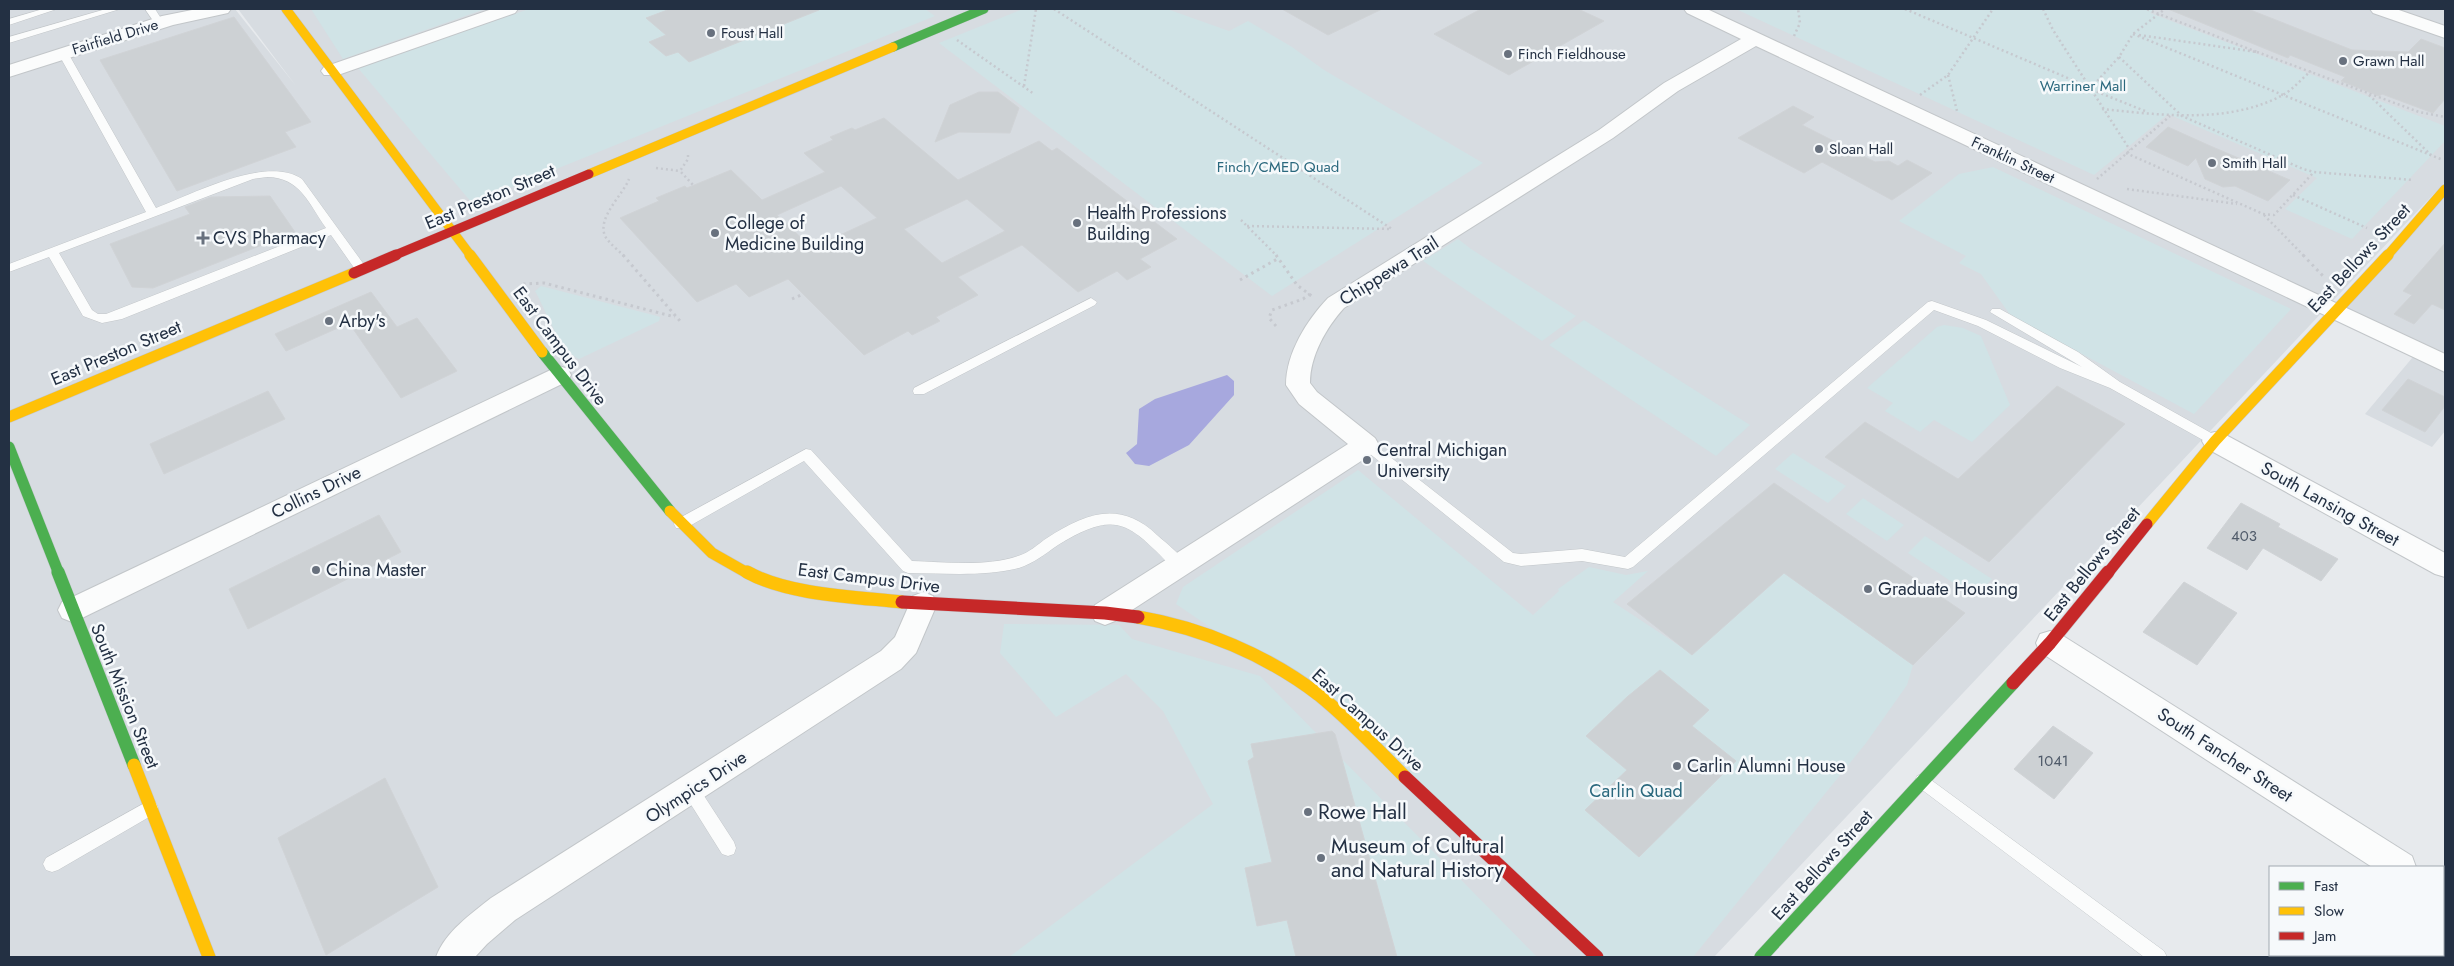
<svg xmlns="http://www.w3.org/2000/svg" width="2454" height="966" viewBox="0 0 2454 966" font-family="Jost,sans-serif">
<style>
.built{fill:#d7dce1}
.green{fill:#d0e3e6}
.water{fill:#a7a8de}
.building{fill:#cdd1d4;stroke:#d0d3d6;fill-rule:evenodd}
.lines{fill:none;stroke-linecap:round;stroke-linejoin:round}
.lane-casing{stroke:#c2c6c9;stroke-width:1}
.street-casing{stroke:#c2c6c9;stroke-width:2}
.fast-far2-casing{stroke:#c4c8cd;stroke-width:10}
.fast-far1-casing{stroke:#c4c8cd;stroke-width:12}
.fast-casing{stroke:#c4c8cd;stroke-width:14}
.slow-far2-casing{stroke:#c4c8cd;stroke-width:10}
.slow-far1-casing{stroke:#c4c8cd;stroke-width:12}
.slow-casing{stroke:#c4c8cd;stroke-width:14}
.jam-far2-casing{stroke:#c4c8cd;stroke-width:10}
.jam-far1-casing{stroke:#c4c8cd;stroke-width:12}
.jam-casing{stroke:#c4c8cd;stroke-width:14}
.path-far1{stroke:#c6c9cf;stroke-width:2.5;stroke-dasharray:2 3;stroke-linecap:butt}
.path{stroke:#c6c9cf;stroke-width:3;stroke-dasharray:2.5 4;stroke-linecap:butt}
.lane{fill:#fbfcfc;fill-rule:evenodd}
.street{fill:#fbfcfc;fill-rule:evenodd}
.fast-far2{stroke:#4caf50;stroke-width:9}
.fast-far1{stroke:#4caf50;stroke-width:11}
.fast{stroke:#4caf50;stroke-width:13}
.slow-far2{stroke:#ffc107;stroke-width:9}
.slow-far1{stroke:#ffc107;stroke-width:11}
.slow{stroke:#ffc107;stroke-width:13}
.jam-far2{stroke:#c62828;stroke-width:9}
.jam-far1{stroke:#c62828;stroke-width:11}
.jam{stroke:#c62828;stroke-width:13}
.poi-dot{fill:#68717e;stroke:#f6f9fb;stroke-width:2}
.labels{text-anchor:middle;stroke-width:5;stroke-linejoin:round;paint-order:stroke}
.far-poi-label{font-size:15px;fill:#233043;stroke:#f6f9fb;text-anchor:start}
.far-street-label{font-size:15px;fill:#233043;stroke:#f6f9fb}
.far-park-label{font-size:15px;fill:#2a687d;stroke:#f6f9fb}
.number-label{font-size:15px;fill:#4f5a69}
.street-label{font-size:18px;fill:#233043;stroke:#f6f9fb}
.poi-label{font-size:18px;fill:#233043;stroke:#f6f9fb;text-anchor:start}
.park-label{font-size:18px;fill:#2a687d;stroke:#f6f9fb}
.near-poi-label{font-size:21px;fill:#233043;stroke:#f6f9fb;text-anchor:start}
</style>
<rect width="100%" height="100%" fill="#e7eaed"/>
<g class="built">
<path d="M9 9H235L296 86 238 9H2445V182L1714 957H9Z"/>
<path d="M2445 189V431L2432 447 2365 414 2418 351 2334 311Z"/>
</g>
<g class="green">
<path d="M311 9H485L343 59Z"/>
<path d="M529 9H925L935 16 472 203 358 68Z"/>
<path d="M1023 9H1167L1229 31 1248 21 1292 47 1324 70 1483 163 1272 296 939 43Z"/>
<path d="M1736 9H2155L2150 13 2445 126V141L2352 239 2285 209 2317 178 2168 114 2094 175Z"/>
<path d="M1993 167 2291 309 2194 414 2011 316 1981 274 1959 263 1966 256 1899 221 1959 174Z"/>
<path d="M1458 239 1471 249 1576 316 1542 341 1423 261Z"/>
<path d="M541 286 657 316 660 317 659 321 579 359C558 348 546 310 535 291Z"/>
<path d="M1584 320 1750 425 1716 456 1549 345Z"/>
<path d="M1944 325 1963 328 1981 336 2010 405 1972 442 1934 420 1920 432 1885 411 1893 403 1867 388 1937 327Z"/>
<path d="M1793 453 1846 486 1828 503 1775 469Z"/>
<path d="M1358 470 1533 615 1559 591 1558 589 1589 567 1626 575 1648 571 1613 602 1692 654 1784 573 1913 665 1907 685 1866 743 1693 957H1597L1346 720 1176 604 1183 587Z"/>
<path d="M1863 498 1904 525 1887 541 1846 514Z"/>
<path d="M1925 536 1992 579 1975 597 1908 553Z"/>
<path d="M1004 624 1119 625 1132 639 1260 676 1537 957H1009L1213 804 1163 711 1126 674 1056 717 1000 653Z"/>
</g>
<path class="water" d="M1227 375 1234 381V395L1189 445 1149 466 1135 464 1126 453 1137 444 1139 409 1155 399Z"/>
<g class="building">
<path d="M670 9H819V10L689 62 678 52 666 56 649 42 666 35 646 18Z"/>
<path d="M1282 9H1382L1328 35Z"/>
<path d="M1481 9H1578L1604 21 1509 75 1434 34Z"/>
<path d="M2168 9H2248L2352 50 2408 52 2421 39 2445 48V99L2433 113 2382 94 2379 96 2341 81 2345 77 2290 55 2288 58Z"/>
<path d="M234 17 311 122 285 132 296 147 177 191 100 60Z"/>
<path d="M979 92H998L1019 108 1010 133 959 132 935 142 950 105Z"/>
<path d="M1793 106 1814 117 1802 125 1875 162 1889 161 1898 166 1907 160 1932 173 1892 200 1822 162 1804 173 1738 138Z"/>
<path d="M884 118 958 180 1039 141 1052 151 1057 148 1177 239 1140 259 1151 267 1127 280 1117 271 1078 292 1022 245 958 277 978 295 936 317 940 321 912 335 908 331 864 355 788 279 749 297 736 284 697 302 620 218 659 201 656 198 685 186 687 188 731 170 762 200 825 172 804 153 833 140 830 137 852 128 855 130ZM841 186 877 218 812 248 777 215ZM967 199 1005 231 942 263 904 229Z"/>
<path d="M2168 127 2208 145 2290 180 2268 201 2235 186 2223 187 2205 179 2196 158 2188 166 2146 147Z"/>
<path d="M270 196 295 232 153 288 132 287 110 244 190 214 185 207 211 197Z"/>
<path d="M2445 243V310L2432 304 2414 324 2394 314 2412 295 2403 291Z"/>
<path d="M371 292 397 327 417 318 457 371 401 398 349 323 286 351 275 334Z"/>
<path d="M2408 379 2445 397V406L2425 432 2382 410Z"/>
<path d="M2057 386 2125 424 1989 562 1825 457 1865 422 1958 479Z"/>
<path d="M268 391 285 419 164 474 150 444Z"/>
<path d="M1774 483 1965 613 1913 665 1784 573 1692 655 1627 604Z"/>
<path d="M2241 503 2280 524 2278 527 2338 559 2321 581 2263 548 2247 570 2207 548Z"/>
<path d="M379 515 401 552 248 629 229 589Z"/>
<path d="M2184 582 2237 613 2197 665 2143 632Z"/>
<path d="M1660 670 1709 710 1692 726 1736 761 1639 857 1585 810 1627 770 1586 736 1627 697Z"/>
<path d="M2053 726 2093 753 2054 799 2014 769Z"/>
<path d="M1332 731 1335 734 1397 957H1296L1287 920 1257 926 1245 868 1272 862 1248 761 1254 757 1251 744Z"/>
<path d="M385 778 438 887 326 955 278 838Z"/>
</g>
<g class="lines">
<defs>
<g id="lane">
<path d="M43 9H57L9 25V19Z"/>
<path d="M106 9H120L9 43V37Z"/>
<path d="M145 9H155L164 23 162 25H156Z"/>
<path d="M63 50 68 53 156 208C193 194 266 155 302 179L365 266 367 269 365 272H357L331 235 122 319 102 323 83 316 49 257 9 272V264L146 212 58 53ZM267 177C300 177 309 204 326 228L106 314H98L92 310 59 253 253 179Z"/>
<path d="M1091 298 1097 302 1095 305 924 394H914L913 391 914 388Z"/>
<path d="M1932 301 1986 320 2082 367 1990 312 1992 309H2000L2078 352 2120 382 2220 438 2222 441 2215 446 2210 444 2110 388 2060 368 1978 326 1934 310 1633 567 1628 569 1582 561 1521 566 1504 562 1359 445 1366 440 1371 442 1513 553 1521 554 1582 549 1625 557 1928 302Z"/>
<path d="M806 449 811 450 912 561C945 562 986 567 1018 556 1029 553 1038 544 1047 538 1086 513 1120 500 1157 535 1167 544 1180 553 1186 565L1184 569H1174C1129 524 1118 508 1058 545 1045 554 1034 563 1019 568 983 577 944 573 908 573L903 571 804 461 686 528H676L674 524 676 520Z"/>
<path d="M1923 774 2164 951 2167 957H2144L1917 786 1915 781 1917 776Z"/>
<path d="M691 783 697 785 734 842 736 848 734 854 728 856 722 854 685 795 683 790 685 785Z"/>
<path d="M150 800 156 803 158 808 156 813 58 870 52 872 46 870 43 864 46 858Z"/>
</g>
<g id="street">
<path d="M197 9H231L228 13 173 25 9 77V65L162 16Z"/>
<path d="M492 9H518L515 13 338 75H324L321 71 324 67Z"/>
<path d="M1684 9H1707L2445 354V372L1756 46 1678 91 1613 138 1344 308C1326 328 1310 356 1310 383L1317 392 1375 438 1379 445 1375 452 1115 621 1105 625 1095 621 1091 613 1095 605 1348 444 1299 404 1286 385C1286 353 1307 320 1328 298L1599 130 1664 83 1741 39 1687 13Z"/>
<path d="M2370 9H2396L2445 26V38L2373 13Z"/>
<path d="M559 366 568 369 571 375 568 381 82 618 72 622 62 618 58 610 62 602Z"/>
<path d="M2215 432 2224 434 2445 553V577L2435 574 2206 448 2202 441 2206 434Z"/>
<path d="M923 592 933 596 937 604 916 653 901 669 515 920 487 944 475 957H436C445 932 471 914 491 898L881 651 895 637 913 596Z"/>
<path d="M2050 631 2060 634 2412 856 2416 867H2372L2040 652 2036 643 2040 634Z"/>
<path d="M2443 879 2445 880V912L2443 911Z"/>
</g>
<path id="fast-far2" d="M893 47 984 9"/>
<g id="fast-far1">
<path d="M542 352 670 511"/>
<path d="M9 447 59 574"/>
</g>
<g id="fast">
<path d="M58 572 134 765"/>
<path d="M1761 957 2013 683"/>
</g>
<g id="slow-far2">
<path d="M286 9 471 256"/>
<path d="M589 174 893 47"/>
<path d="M2387 256 2445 189"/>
</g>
<g id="slow-far1">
<path d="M470 255 542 352"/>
<path d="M9 417 354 273"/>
<path d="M670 511 712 553 749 574"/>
<path d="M2147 524 2215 441 2388 255"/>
</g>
<g id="slow">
<path d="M747 572C788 595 855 597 902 602"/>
<path d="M1138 617C1202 628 1267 655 1319 695 1350 720 1377 749 1405 777"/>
<path d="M134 765 209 957"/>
</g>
<path id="jam-far2" d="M393 256 589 174"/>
<g id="jam-far1">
<path d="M354 273 396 255"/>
<path d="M2107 574 2147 524"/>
</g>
<g id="jam">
<path d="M902 602 1105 613 1138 617"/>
<path d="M2013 683 2050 643 2108 572"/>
<path d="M1405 777 1597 957"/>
</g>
</defs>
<use href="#lane" class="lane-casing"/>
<use href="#street" class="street-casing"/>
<use href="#fast-far2" class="fast-far2-casing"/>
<use href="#fast-far1" class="fast-far1-casing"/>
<use href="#fast" class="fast-casing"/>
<use href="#slow-far2" class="slow-far2-casing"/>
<use href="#slow-far1" class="slow-far1-casing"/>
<use href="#slow" class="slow-casing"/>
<use href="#jam-far2" class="jam-far2-casing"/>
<use href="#jam-far1" class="jam-far1-casing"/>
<use href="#jam" class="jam-casing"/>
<g class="path-far1">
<path d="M1054 9 1392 229"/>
<path d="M1905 9 2089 87"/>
<path d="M2043 9 2053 30 2130 150"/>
<path d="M2133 34 2443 160"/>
<path d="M2139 35 2257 52 2146 9"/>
<path d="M1794 36 1800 23 1798 9"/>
<path d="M957 40 1034 94"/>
<path d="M2257 52 2419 112 2445 117"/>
<path d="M2119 57 2182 116 2303 169 2314 172 2413 180"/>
<path d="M1948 75 1957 111"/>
<path d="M1024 86 1036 9"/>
<path d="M1920 95 1948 75 1993 9"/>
<path d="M2369 95 2431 155"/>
<path d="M2102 109C2161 115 2227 124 2281 96 2293 90 2301 79 2311 71"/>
<path d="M2145 111 2090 89 2119 57 2133 34 2165 9"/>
<path d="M2126 153 2263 214 2274 215 2314 172"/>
<path d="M688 155V159L680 171 694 186"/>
<path d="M656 168 680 171"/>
<path d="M2097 179 2170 116"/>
<path d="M2127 189 2237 204"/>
<path d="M2293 195 2367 228"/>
<path d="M2264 215 2304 256"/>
<path d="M1241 220 1277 256"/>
<path d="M1247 226 1391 229"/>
<path d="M624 256C618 250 609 243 605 236 597 217 623 195 629 179"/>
</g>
<g class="path">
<path d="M623 255 680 321"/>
<path d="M1276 255 1297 285 1313 297"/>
<path d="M2303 255 2323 276"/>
<path d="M1240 280 1279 258"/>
<path d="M523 284 544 283 675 317"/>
<path d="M792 299 803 294"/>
<path d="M1276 326 1269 318 1272 310 1303 299 1310 294"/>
</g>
<use href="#lane" class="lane"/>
<use href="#street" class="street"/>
<use href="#fast-far2" class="fast-far2"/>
<use href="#fast-far1" class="fast-far1"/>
<use href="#fast" class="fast"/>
<use href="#slow-far2" class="slow-far2"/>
<use href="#slow-far1" class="slow-far1"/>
<use href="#slow" class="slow"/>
<use href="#jam-far2" class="jam-far2"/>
<use href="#jam-far1" class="jam-far1"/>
<use href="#jam" class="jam"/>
</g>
<g class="poi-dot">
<circle cx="711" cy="33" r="5"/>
<circle cx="1508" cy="54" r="5"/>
<circle cx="2343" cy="61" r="5"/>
<circle cx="1819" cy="149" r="5"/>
<circle cx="2212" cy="163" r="5"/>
<circle cx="1077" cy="223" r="5"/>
<circle cx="715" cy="233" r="5"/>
<path d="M200.5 230.5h5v5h5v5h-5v5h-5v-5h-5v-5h5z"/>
<circle cx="329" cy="321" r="5"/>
<circle cx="1367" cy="460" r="5"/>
<circle cx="316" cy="570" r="5"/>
<circle cx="1868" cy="589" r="5"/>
<circle cx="1677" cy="766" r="5"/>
<circle cx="1308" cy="812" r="5"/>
<circle cx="1321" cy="858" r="5"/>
</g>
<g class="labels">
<g class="far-poi-label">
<text x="721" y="38">Foust Hall</text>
<text x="1518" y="59">Finch Fieldhouse</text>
<text x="2353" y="66">Grawn Hall</text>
<text x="1829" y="154">Sloan Hall</text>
<text x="2222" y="168">Smith Hall</text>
</g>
<g class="far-street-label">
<text transform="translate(115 37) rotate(-17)" y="5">Fairfield Drive</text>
<text transform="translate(2013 160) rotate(25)" y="5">Franklin Street</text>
</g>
<g class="far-park-label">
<text x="2083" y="91">Warriner Mall</text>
<text x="1278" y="172">Finch/CMED Quad</text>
</g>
<g class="number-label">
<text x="2244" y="541">403</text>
<text x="2053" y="766">1041</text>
</g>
<g class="street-label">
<text transform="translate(490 197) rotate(-23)" y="6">East Preston Street</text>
<text transform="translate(2359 258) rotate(-47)" y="6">East Bellows Street</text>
<text transform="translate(1389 271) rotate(-32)" y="6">Chippewa Trail</text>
<text transform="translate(560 346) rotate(53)" y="6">East Campus Drive</text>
<text transform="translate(116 353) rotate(-23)" y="6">East Preston Street</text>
<text transform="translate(316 492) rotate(-26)" y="6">Collins Drive</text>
<text transform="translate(2330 504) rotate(29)" y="6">South Lansing Street</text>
<text transform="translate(2092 564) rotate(-51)" y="6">East Bellows Street</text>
<text transform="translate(869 578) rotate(7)" y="6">East Campus Drive</text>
<text transform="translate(125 696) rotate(68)" y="6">South Mission Street</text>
<text transform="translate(1368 720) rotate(42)" y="6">East Campus Drive</text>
<text transform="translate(2225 755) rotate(33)" y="6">South Fancher Street</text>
<text transform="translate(696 787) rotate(-33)" y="6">Olympics Drive</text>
<text transform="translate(1822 865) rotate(-48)" y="6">East Bellows Street</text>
</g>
<g class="poi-label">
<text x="1087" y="219">Health Professions<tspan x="1087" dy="21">Building</tspan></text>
<text x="725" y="229">College of<tspan x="725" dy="21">Medicine Building</tspan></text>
<text x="213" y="244">CVS Pharmacy</text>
<text x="339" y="327">Arby's</text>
<text x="1377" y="456">Central Michigan<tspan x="1377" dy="21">University</tspan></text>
<text x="326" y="576">China Master</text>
<text x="1878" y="595">Graduate Housing</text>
<text x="1687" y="772">Carlin Alumni House</text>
</g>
<g class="park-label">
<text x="1636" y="797">Carlin Quad</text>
</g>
<g class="near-poi-label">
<text x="1318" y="819">Rowe Hall</text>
<text x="1331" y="853">Museum of Cultural<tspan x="1331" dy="24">and Natural History</tspan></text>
</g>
</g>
<rect width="2454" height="966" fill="none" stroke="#233043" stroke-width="20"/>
<rect x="2269" y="866" width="175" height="90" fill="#f6f9fb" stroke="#a2a9b1"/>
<rect x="2279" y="882" width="25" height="8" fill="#4caf50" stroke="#a2a9b1"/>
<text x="2314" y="891" font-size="15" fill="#233043">Fast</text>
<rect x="2279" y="907" width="25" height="8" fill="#ffc107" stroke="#a2a9b1"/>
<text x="2314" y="916" font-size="15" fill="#233043">Slow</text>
<rect x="2279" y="932" width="25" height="8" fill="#c62828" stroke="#a2a9b1"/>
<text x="2314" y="941" font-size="15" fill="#233043">Jam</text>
</svg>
